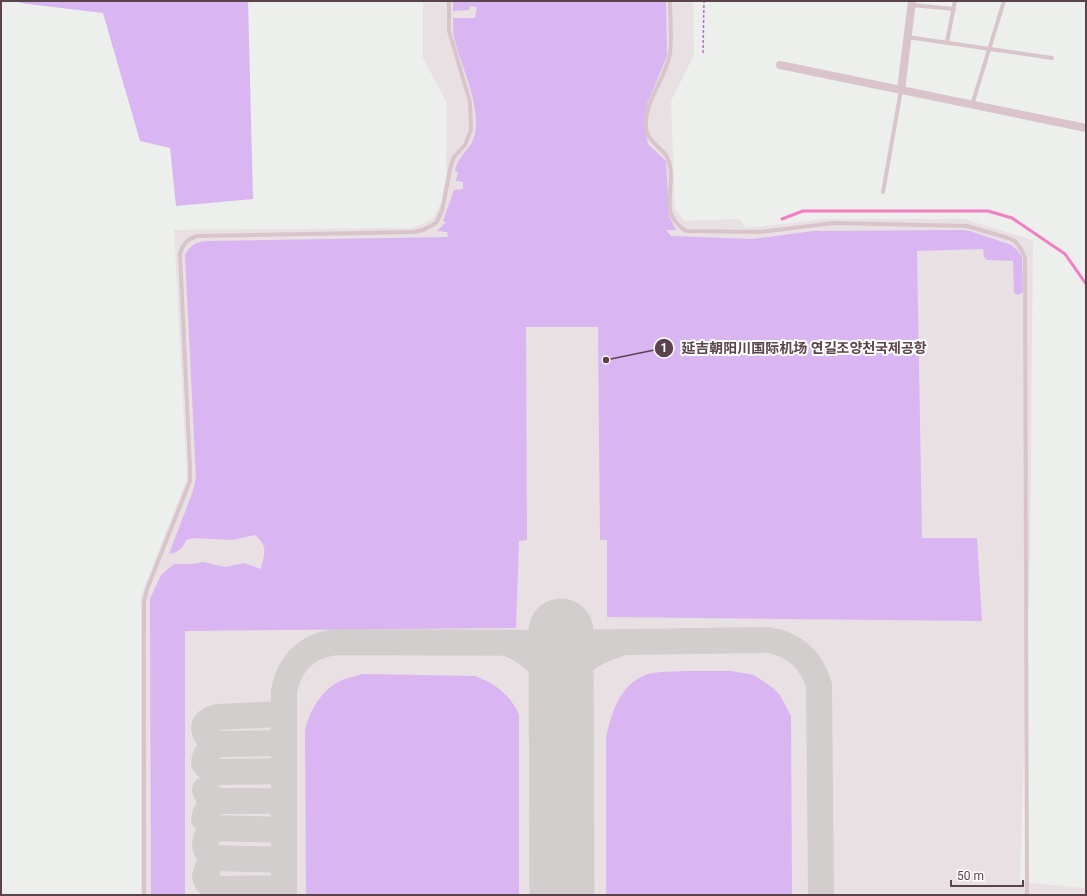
<svg xmlns="http://www.w3.org/2000/svg" width="1087" height="896" viewBox="0 0 1087 896" font-family="Roboto,'Noto Sans SC','Noto Sans KR',sans-serif">
<style>
.airport{fill:#e8e0e2}
.green{fill:#d9b5f2}
.lines{fill:none;stroke-linecap:round;stroke-linejoin:round}
.stream{stroke:#f37ec3;stroke-width:3}
.taxiway{stroke:#d2cece;stroke-width:26}
.runway{stroke:#d2cece;stroke-width:65}
.path{stroke:#b46ad3;stroke-width:1.5;stroke-dasharray:3 2;stroke-linecap:butt}
.lane{stroke:#d8c4ca;stroke-width:4}
.street{stroke:#d8c4ca;stroke-width:8}
.leader{fill:none;stroke:#5b434b;stroke-width:1.5}
.callout-dot{fill:#5b434b;stroke:#fff;stroke-width:1.5}
.mark-label{font-size:12px;text-anchor:middle;font-weight:bold;fill:#fff}
.callout-label{font-size:14px;text-anchor:middle;font-weight:bold;fill:#5b434b;stroke:#fff;stroke-width:4;stroke-linejoin:round;paint-order:stroke}
</style>
<rect width="100%" height="100%" fill="#ecefec"/>
<path class="airport" d="M423 1H693L694 55 671 101 675 208 685 221 739 219 746 228 825 219H964L1033 240 1030 560 1020 882 1086 888V895H141V596L187 479 174 230 410 228 421 225 433 218 441 203 446 178 447 103 423 58Z"/>
<g class="green">
<path d="M18 1H248L253 199 176 206 170 148 140 141 103 13 20 3Z"/>
<path d="M453 1H666L667 56 647 104 645 130 648 144 666 161 669 216 676 230H666L671 236 752 239 814 231 961 230 970 231 1011 245C1016 249 1020 252 1022 258L1023 292 1020 294 1017 295 1014 292 1013 261 987 260 984 257 983 249 917 251 922 538H977L982 621 607 617V540H600L598 327H526L527 540 519 541 516 628 185 631V895H151L150 599 161 575 174 564H193L203 562 225 567 244 563 261 569C264 553 269 547 255 535L232 540 193 538 186 540C182 550 178 552 169 554L193 491 196 477 185 255C191 245 194 242 207 241L448 237 447 232 437 231 446 222 443 221 454 190 463 189V182L456 181 458 172 455 171C457 156 473 148 475 133 480 100 461 68 454 37 453 31 453 24 453 18H475L477 7 470 6 469 10 453 11Z"/>
<path d="M731 671 754 675 773 688 780 695 791 716 792 895H606V740C610 715 620 683 648 674 660 671 673 672 685 671 700 671 715 671 731 671Z"/>
<path d="M362 674 475 676C494 683 511 695 519 715V895H306L305 731C309 712 320 692 338 682 345 678 354 677 362 674Z"/>
</g>
<g class="lines">
<path class="stream" d="M782 219 803 211H988L1012 218 1065 254 1086 284"/>
<g class="taxiway">
<path d="M507 643C534 653 550 673 561 698"/>
<path d="M561 698C563 693 563 687 566 683 574 664 597 650 616 645"/>
<path d="M283 714 217 717C197 722 203 736 217 744L284 743"/>
<path d="M217 744C209 750 205 753 204 763L209 769 216 772 284 771"/>
<path d="M205 790 207 794 218 801H284"/>
<path d="M218 801C210 805 206 809 204 819L209 824 216 828 284 830"/>
<path d="M216 828C203 837 200 850 216 858L284 860"/>
<path d="M216 858 208 866 205 877 207 882 218 889 284 888"/>
<path d="M284 895V691C289 663 308 645 336 642L561 643 768 640C794 644 811 659 819 685L821 895"/>
</g>
<path class="runway" d="M561 631 562 895"/>
<path class="path" d="M703 53 704 1"/>
<g class="lane">
<path d="M670 1C670 17 672 38 670 53 666 79 645 99 646 126 646 140 658 145 666 155 668 158 669 163 670 166 675 191 658 213 686 231L759 232 834 223 967 226 1008 238 1015 241 1021 249 1025 258 1027 895"/>
<path d="M911 5 954 9"/>
<path d="M907 37 1052 58"/>
<path d="M947 42 955 1"/>
<path d="M972 105 1004 1"/>
<path d="M883 192 901 90"/>
<path d="M144 895V602L147 589 190 481V467L180 254C183 244 187 239 197 236L414 232 423 230 436 223 442 211 451 165 454 157 465 145 471 130 470 102 449 31V1"/>
</g>
<g class="street">
<path d="M780 65 1086 128"/>
<path d="M901 90 912 1"/>
</g>
</g>
<path class="leader" d="M606 360L664 348"/>
<g class="callout-dot">
<circle cx="606" cy="360" r="4"/>
<circle cx="664" cy="348" r="10"/>
</g>
<g class="mark-label">
<text x="664" y="352">1</text>
</g>
<g class="callout-label">
<text x="804" y="353">延吉朝阳川国际机场 연길조양천국제공항</text>
</g>
<rect width="1087" height="896" fill="none" stroke="#5b434b" stroke-width="4"/>
<path d="M951 880v6h72v-6" fill="none" stroke="#5b434b" stroke-width="2"/>
<text x="957" y="880" font-size="12" fill="#5b434b" stroke="#ffffff" stroke-width="3" paint-order="stroke">50 m</text>
</svg>
